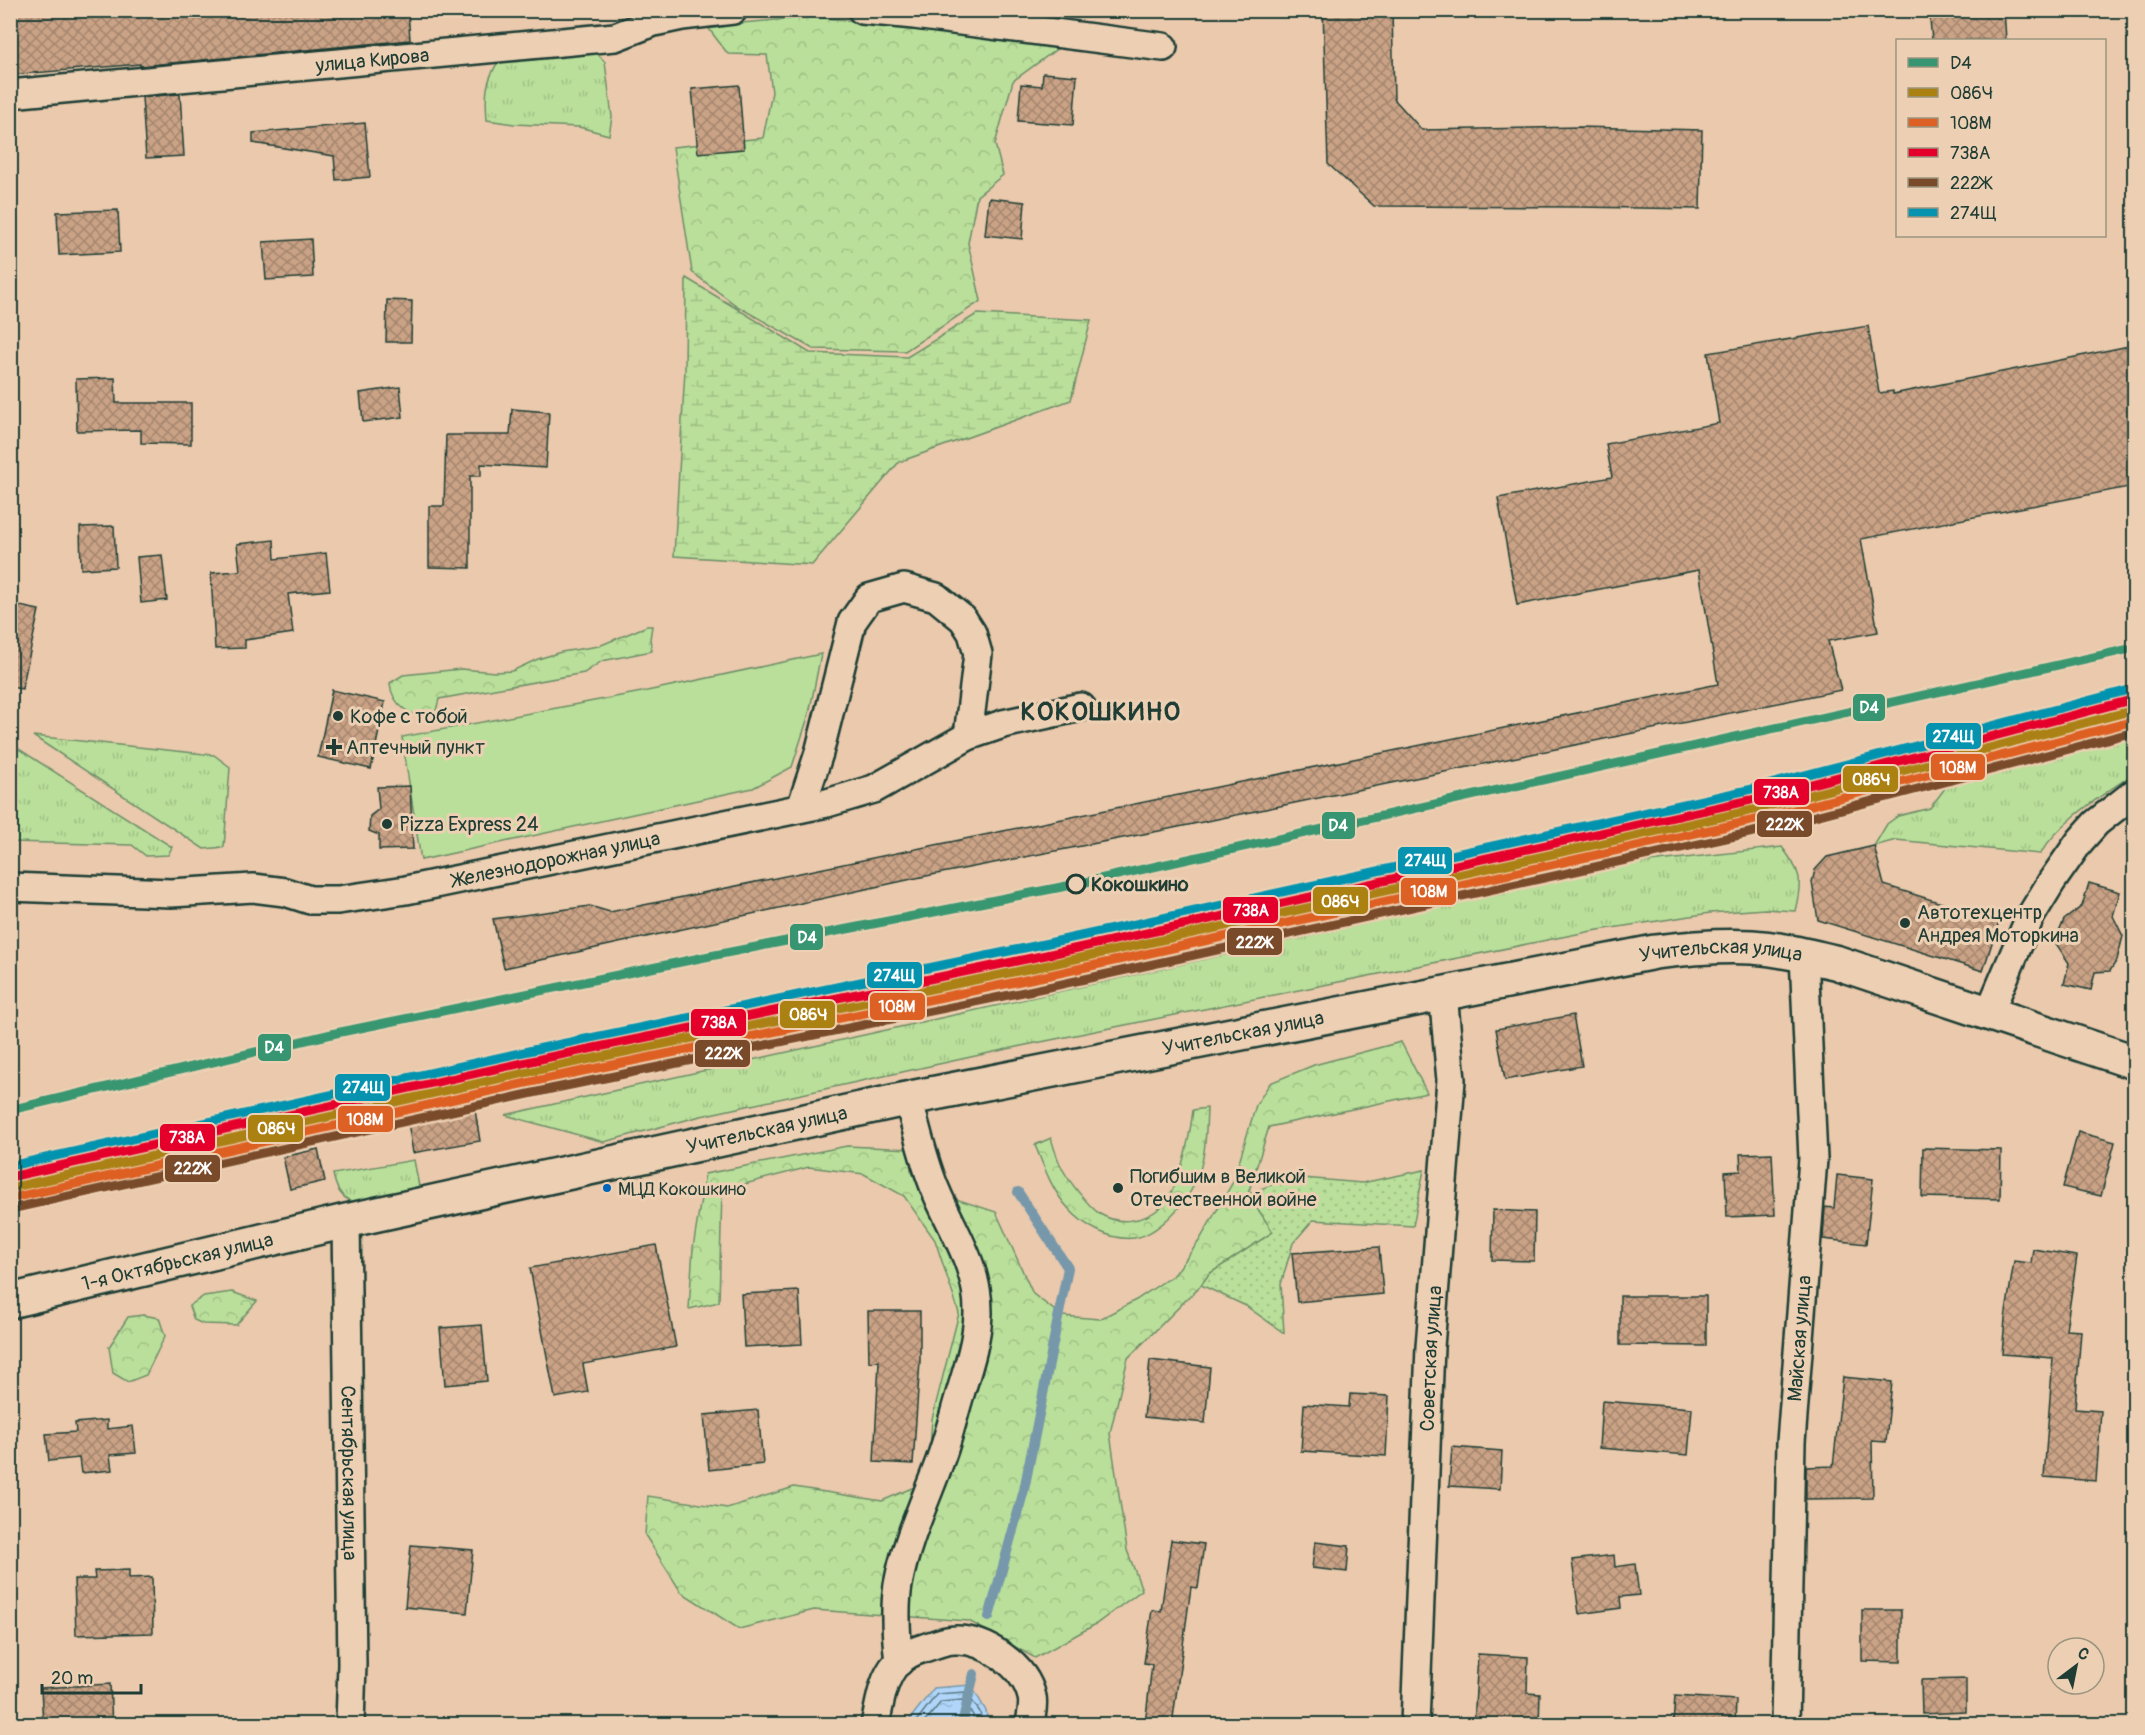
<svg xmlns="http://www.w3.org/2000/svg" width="2145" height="1735" viewBox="0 0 2145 1735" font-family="Pangolin,sans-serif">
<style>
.grass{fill:url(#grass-tufts);stroke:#6c8e67;stroke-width:1.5}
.forest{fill:url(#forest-crowns);stroke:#6c8e67;stroke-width:1.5}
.wetland{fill:url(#wetland-marsh);stroke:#6c8e67;stroke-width:1.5}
.park{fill:#badf9a;stroke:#6c8e67;stroke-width:1.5}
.garden{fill:url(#garden-dots);stroke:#6c8e67;stroke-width:1.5}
.water{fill:url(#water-ripples);stroke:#7698aa;stroke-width:1.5}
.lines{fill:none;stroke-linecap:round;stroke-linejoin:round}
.shore{stroke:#597a83;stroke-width:1.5}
.stream{stroke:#7698aa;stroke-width:10}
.building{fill:url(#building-cross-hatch);stroke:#1f3d34;stroke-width:1.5}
.street-casing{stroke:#1f3d34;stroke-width:32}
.secondary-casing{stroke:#1f3d34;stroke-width:38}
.street{stroke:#edd0b3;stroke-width:27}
.secondary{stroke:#edd0b3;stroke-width:33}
.rail-1-casing{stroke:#edd0b3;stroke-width:14}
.rail-2-casing{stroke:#edd0b3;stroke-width:14}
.rail-3-casing{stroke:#edd0b3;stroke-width:14}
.rail-4-casing{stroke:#edd0b3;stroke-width:14}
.rail-5-casing{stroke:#edd0b3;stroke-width:14}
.rail-6-casing{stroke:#edd0b3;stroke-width:14}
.rail-1{stroke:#379671;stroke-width:9}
.rail-2{stroke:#ab8112;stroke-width:9}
.rail-3{stroke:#dd6124;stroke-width:9}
.rail-4{stroke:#e4002b;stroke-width:9}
.rail-5{stroke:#7a4b2a;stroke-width:9}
.rail-6{stroke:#0693af;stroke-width:9}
.poi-dot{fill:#1f3d34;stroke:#edd0b3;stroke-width:2}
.stop-dot{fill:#edd0b3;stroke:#1f3d34;stroke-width:3}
.bus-dot{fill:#0065bd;stroke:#edd0b3;stroke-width:2}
.labels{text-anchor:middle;stroke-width:6;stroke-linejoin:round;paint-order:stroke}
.bus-label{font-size:18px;fill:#1f3d34;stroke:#edd0b3;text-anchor:start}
.street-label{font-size:20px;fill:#1f3d34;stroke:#edd0b3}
.poi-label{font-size:20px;fill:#1f3d34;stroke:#edd0b3;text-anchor:start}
.stop-label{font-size:20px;font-weight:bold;fill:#1f3d34;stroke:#edd0b3;text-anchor:start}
.district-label{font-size:26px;font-weight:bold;letter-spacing:1.5px;fill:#1f3d34;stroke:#edd0b3}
.line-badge{stroke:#edd0b3;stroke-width:2}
.badge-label{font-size:16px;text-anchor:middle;font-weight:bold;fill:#fff}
</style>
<defs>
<pattern id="grass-tufts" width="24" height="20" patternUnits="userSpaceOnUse" patternTransform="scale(1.5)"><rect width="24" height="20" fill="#badf9a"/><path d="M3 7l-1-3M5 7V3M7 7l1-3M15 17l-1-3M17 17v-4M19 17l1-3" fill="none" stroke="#9fc085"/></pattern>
<pattern id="forest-crowns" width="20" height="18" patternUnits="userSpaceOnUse" patternTransform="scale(1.5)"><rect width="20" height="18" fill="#badf9a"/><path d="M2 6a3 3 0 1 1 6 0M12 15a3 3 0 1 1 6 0" fill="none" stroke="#9fc085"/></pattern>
<pattern id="wetland-marsh" width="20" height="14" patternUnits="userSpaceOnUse" patternTransform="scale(1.5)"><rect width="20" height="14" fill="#badf9a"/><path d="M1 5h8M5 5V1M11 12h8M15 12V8" fill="none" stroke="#9fc085"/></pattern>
<pattern id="garden-dots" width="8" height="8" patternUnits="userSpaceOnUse" patternTransform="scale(1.5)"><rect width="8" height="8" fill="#badf9a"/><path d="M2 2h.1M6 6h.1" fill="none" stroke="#9fc085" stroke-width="1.8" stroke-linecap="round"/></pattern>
<pattern id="water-ripples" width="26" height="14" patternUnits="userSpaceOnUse" patternTransform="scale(1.5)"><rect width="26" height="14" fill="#b0d5f9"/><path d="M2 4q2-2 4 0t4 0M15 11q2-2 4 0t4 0" fill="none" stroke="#97b8d6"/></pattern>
<pattern id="building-cross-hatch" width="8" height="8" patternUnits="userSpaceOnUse" patternTransform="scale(1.5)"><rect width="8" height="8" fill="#caa285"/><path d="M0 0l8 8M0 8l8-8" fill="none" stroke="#a3856e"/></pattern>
</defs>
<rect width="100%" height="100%" fill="#eac9ac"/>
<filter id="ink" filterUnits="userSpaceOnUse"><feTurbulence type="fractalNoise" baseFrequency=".0167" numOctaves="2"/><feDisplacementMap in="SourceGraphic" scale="12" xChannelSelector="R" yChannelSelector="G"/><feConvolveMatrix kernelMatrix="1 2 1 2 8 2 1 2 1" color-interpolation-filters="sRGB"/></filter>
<g filter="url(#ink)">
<g class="grass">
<path d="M595 51 605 62 612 117 609 135 579 127 514 124 487 120C485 94 485 81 500 59Z"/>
<path d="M2134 698V773C2101 797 2062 819 2040 854L1896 840 1874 846 1887 824 1898 816 1930 808 1949 783 1947 742Z"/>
<path d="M33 736 214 755 230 767 224 847 204 849Z"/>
<path d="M11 744 172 847 168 855 146 856 132 845 11 842Z"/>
<path d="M1782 847C1801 873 1803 878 1795 911L1765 909 1710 913 1592 931 1021 1046 701 1116 604 1142 505 1115 1632 864Z"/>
<path d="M414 1160 420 1192 354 1203C340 1197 336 1188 333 1174Z"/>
</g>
<g class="forest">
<path d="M812 17 1069 40 1013 81 995 144 1003 175 977 196 968 243 981 301 905 351 813 349 737 306 692 272 673 147 763 138 772 92 767 55 728 54 709 29 741 23Z"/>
<path d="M647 626H652L650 639 652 651 602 661 584 673 439 699 434 719C412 717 392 707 390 683L403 675 461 669 495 672 512 671 538 659 561 652 599 646Z"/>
<path d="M1401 1042 1427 1093 1269 1127 1248 1194 1274 1232 1209 1274 1201 1285 1128 1358 1110 1433 1127 1550 1142 1590 1096 1624 1035 1658 969 1621 814 1610 739 1629 681 1592 645 1535 648 1496 727 1508 794 1487 882 1501 928 1481 932 1419 959 1313 935 1240 904 1196 864 1174 809 1167 722 1190 719 1302 689 1309 693 1248 705 1174 847 1146 911 1149V1170L919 1187 996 1212 1033 1294 1062 1316 1100 1319 1136 1300 1175 1274 1199 1241 1233 1182 1256 1105 1270 1083 1314 1065Z"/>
<path d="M1207 1108C1206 1132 1206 1162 1194 1185 1185 1204 1157 1235 1134 1238 1111 1241 1084 1226 1069 1209 1052 1191 1044 1167 1035 1145L1051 1138C1054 1148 1057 1159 1062 1168 1068 1180 1089 1207 1100 1214 1118 1225 1143 1222 1160 1208 1180 1190 1190 1135 1193 1110Z"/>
<path d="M232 1292 257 1301 236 1325 203 1324 194 1320 189 1306 204 1296Z"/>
<path d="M143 1315 159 1318 165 1336 146 1375 128 1382 113 1373 109 1347 128 1317Z"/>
</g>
<path class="wetland" d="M686 278 810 353 907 357 977 314 1091 320 1071 400 899 462 812 565 674 556 685 370Z"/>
<path class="park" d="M821 654 809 714 792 767 753 788 421 860 402 737 647 691Z"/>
<path class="garden" d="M1424 1170 1413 1226 1313 1220 1293 1243 1281 1284 1284 1333 1246 1306 1201 1285 1209 1274 1273 1232 1248 1194 1291 1177 1362 1183Z"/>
<path class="water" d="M971 1685 986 1711 988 1724H906L934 1688Z"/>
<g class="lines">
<g class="shore">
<path d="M914 1724 937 1694 966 1692 980 1712 982 1724"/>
<path d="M923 1724 941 1702 962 1700 973 1715 974 1724"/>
</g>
<g class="stream">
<path d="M989 1617 1024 1490 1068 1268 1018 1192"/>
<path d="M962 1724 974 1674"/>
</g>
</g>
<g class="building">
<path d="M10 10H408L410 40 140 66V64L10 75Z"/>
<path d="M1323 10H1392L1394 99 1422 130 1579 127 1702 130 1700 209 1578 207 1374 206 1328 164Z"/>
<path d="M1929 10H2004L2006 40H1932Z"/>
<path d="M1043 73 1077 76 1073 125 1018 121 1021 84 1042 86Z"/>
<path d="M739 85 744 149 698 153 692 89Z"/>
<path d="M180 94 184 156 146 158 142 97Z"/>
<path d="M365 123 370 177 336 180 334 156 253 143V133Z"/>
<path d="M989 198 1025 202 1022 239 985 235Z"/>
<path d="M118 210 120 252 59 255 57 212Z"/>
<path d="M311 239 313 277 266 280 263 242Z"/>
<path d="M387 300 412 301 411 342H386Z"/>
<path d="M1868 326 1879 393 1893 391V394L2134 345V486L1861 539 1878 632 1828 641 1841 690 1159 831 921 877 504 968 493 919 590 906 610 912 1718 684 1699 570 1517 605 1498 498 1612 477 1606 444 1719 423 1708 353Z"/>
<path d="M115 378 116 403H191V444L141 443V430L77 431 76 379Z"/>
<path d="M400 387 403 417 363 422 360 393Z"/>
<path d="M512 409 549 412 546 468 481 464V476H470V568L429 567V506H444L446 435H510Z"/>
<path d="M114 526 116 567 81 569 80 527Z"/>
<path d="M274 540 275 559 326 553 330 590 288 594 293 633 245 640V648L215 649 211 573 240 571 237 544Z"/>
<path d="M162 555 167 600 141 603 137 557Z"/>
<path d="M10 604 39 610 22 689 10 687Z"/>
<path d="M332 690 385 702 371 769 318 757Z"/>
<path d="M410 786 413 849 379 850V835L369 831 370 816 379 809 377 787Z"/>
<path d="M1874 846 1884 885 1999 921 1983 971 1818 920 1812 882 1815 870 1827 857Z"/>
<path d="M2089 883 2120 892 2113 916 2123 936 2117 960 2110 971 2095 972 2091 990 2064 984 2069 963 2055 942 2064 920 2082 906Z"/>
<path d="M1573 1015 1582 1066 1505 1080 1496 1029Z"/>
<path d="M475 1110 480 1141 413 1153 408 1122Z"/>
<path d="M2078 1132 2115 1142 2101 1196 2063 1187Z"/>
<path d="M1923 1148 2001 1150 2000 1199 1922 1197Z"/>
<path d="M318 1149 325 1181 290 1189 283 1157Z"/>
<path d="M1772 1153 1775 1215 1727 1217 1725 1172 1741 1171 1740 1154Z"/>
<path d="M1837 1175 1873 1179 1866 1244 1823 1239 1825 1207 1834 1208Z"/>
<path d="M1493 1210 1535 1212 1534 1261 1492 1260Z"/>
<path d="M656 1245 676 1347 583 1364 588 1392 555 1398 530 1268Z"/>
<path d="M1379 1247 1383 1294 1297 1302 1292 1253Z"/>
<path d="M2033 1249 2077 1256 2066 1330 2081 1331 2075 1409 2101 1411 2096 1481 2044 1477 2053 1358 2002 1354 2005 1319 2014 1261 2031 1263Z"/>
<path d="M799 1291 802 1344 744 1347 741 1294Z"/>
<path d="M1620 1296H1706V1346L1620 1345Z"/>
<path d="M868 1311H920V1361L913 1464 874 1462 879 1361 869 1362Z"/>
<path d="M482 1325 487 1381 445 1385 440 1328Z"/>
<path d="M1150 1360 1210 1367 1205 1423 1144 1417Z"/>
<path d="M1843 1377 1892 1382 1886 1442 1872 1441 1873 1498 1806 1499V1467L1833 1466Z"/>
<path d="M1350 1394 1389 1396 1386 1456 1301 1451 1304 1404 1349 1407Z"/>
<path d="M1602 1401 1692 1408 1688 1455 1599 1448Z"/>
<path d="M758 1410 763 1464 709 1470 704 1415Z"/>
<path d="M107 1420V1429L133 1426 136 1453 110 1455 112 1470 81 1473 79 1458 49 1461 46 1434 76 1432 75 1423Z"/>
<path d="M1452 1447 1502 1451 1500 1489 1449 1486Z"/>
<path d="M1171 1540 1204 1544 1198 1588 1191 1587 1172 1725H1145L1152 1664 1144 1663 1152 1610 1161 1611Z"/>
<path d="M1315 1542 1349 1546 1347 1572 1312 1568Z"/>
<path d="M411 1545 473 1550 467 1613 405 1607Z"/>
<path d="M1614 1555 1615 1567 1635 1564 1639 1595 1620 1597 1621 1608 1579 1614 1572 1560Z"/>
<path d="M129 1570V1578L152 1577 153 1633 76 1635 74 1579H95L94 1571Z"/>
<path d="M1862 1610H1901V1662L1862 1661Z"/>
<path d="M1478 1654 1528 1657 1527 1693 1540 1694 1539 1725H1474Z"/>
<path d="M1966 1679V1712L1922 1714 1921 1680Z"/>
<path d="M110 1684 112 1725H43L41 1688Z"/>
<path d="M1675 1696 1736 1700 1735 1725H1673Z"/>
</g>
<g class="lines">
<defs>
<g id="street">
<path d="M862 10 914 15 1163 47"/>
<path id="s1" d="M10 94 615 37 654 22 682 16 733 10"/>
<path d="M801 808 819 753 852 622 869 598 904 588 936 597 963 619 972 633 978 654 968 736"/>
<path id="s2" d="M10 887 171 893 253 888 285 892 310 900H338L406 890 827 803 874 789 968 736 1003 724 1081 707"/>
<path d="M1989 1013 2030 917 2052 881 2080 841 2096 823 2134 793"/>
<path id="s3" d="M346 1221 352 1664 350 1724"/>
<path d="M899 1662C896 1636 894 1610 898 1585 906 1540 927 1498 942 1455 949 1435 954 1414 960 1394 968 1368 977 1341 978 1314 979 1267 953 1232 936 1191 923 1161 917 1129 908 1099"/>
<path d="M875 1724C880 1704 882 1680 896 1664 905 1655 912 1652 924 1648 934 1645 944 1640 955 1640 986 1639 1025 1666 1032 1697 1034 1705 1031 1716 1030 1724"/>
<path id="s4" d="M1415 1724 1430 1347 1451 1080 1443 993"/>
<path id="s5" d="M1785 1724 1791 1442 1813 1159 1804 955"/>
</g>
<g id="secondary">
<path id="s6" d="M10 1301 346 1221 915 1097 1655 952C1687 948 1719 945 1752 947 1781 949 1809 956 1838 963L2134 1062"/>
</g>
</defs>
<use href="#street" class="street-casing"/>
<use href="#secondary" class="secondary-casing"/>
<use href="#street" class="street"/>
<use href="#secondary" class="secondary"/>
<defs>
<path id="rail-1" d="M10 1110 336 1033 705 957 1077 884 2134 648"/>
<path id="rail-2" d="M10 1188 547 1068 1048 965 1753 810 2134 710"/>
<path id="rail-3" d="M12 1198 549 1078 1050 975 1755 820 2134 721"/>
<path id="rail-4" d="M10 1177 545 1058 1046 955 1751 800 2131 700"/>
<path id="rail-5" d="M15 1208 551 1089 1053 986 1758 831 2134 732"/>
<path id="rail-6" d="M10 1166 542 1048 1044 944 1748 790 2129 690"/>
</defs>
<use href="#rail-1" class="rail-1-casing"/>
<use href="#rail-2" class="rail-2-casing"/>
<use href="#rail-3" class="rail-3-casing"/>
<use href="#rail-4" class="rail-4-casing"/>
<use href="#rail-5" class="rail-5-casing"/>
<use href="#rail-6" class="rail-6-casing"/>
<use href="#rail-1" class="rail-1"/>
<use href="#rail-2" class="rail-2"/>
<use href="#rail-3" class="rail-3"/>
<use href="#rail-4" class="rail-4"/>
<use href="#rail-5" class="rail-5"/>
<use href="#rail-6" class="rail-6"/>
</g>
</g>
<g class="poi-dot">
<circle cx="338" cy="716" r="6"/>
<path d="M331 738h6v6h6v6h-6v6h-6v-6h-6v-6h6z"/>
<circle cx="387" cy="824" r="6"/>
<circle cx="1905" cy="923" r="6"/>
<circle cx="1118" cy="1188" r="6"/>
</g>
<circle class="stop-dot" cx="1076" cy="884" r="9"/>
<circle class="bus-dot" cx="607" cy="1188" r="5"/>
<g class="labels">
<g class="bus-label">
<text x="618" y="1195">МЦД Кокошкино</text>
</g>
<g class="street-label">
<text dy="7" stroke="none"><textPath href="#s1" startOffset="364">улица Кирова</textPath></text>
<text dy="7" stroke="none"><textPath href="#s2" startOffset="552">Железнодорожная улица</textPath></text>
<text dy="7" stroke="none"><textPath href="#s6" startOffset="1748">Учительская улица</textPath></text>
<text dy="7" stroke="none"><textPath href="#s6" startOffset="1262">Учительская улица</textPath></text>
<text dy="7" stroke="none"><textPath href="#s6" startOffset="776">Учительская улица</textPath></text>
<text dy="7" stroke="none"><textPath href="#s6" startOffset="172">1-я Октябрьская улица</textPath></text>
<text dy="7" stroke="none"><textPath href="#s5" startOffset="386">Майская улица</textPath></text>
<text dy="7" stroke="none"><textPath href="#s4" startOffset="366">Советская улица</textPath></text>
<text dy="7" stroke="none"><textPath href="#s3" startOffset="252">Сентябрьская улица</textPath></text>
</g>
<g class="poi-label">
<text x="350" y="723">Кофе с тобой</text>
<text x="346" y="754">Аптечный пункт</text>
<text x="399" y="831">Pizza Express 24</text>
<text x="1917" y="919">Автотехцентр<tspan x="1917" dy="23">Андрея Моторкина</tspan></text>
<text x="1130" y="1183">Погибшим в Великой<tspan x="1130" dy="23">Отечественной войне</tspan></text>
</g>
<g class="stop-label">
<text x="1091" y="891">Кокошкино</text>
</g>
<g class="district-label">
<text x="1101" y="720">КОКОШКИНО</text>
</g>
</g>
<g class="line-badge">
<rect x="1852" y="693" width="34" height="29" rx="6" fill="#379671"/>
<rect x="1925" y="722" width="57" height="28" rx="6" fill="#0693af"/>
<rect x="1930" y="753" width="56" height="28" rx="6" fill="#dd6124"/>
<rect x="1842" y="765" width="57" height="28" rx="6" fill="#ab8112"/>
<rect x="1753" y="778" width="57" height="28" rx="6" fill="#e4002b"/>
<rect x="1756" y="810" width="57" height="28" rx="6" fill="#7a4b2a"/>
<rect x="1321" y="811" width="35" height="29" rx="6" fill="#379671"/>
<rect x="1397" y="846" width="56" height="29" rx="6" fill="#0693af"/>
<rect x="1400" y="877" width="57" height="29" rx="6" fill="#dd6124"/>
<rect x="1312" y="886" width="57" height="29" rx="6" fill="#ab8112"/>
<rect x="1222" y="896" width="57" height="28" rx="6" fill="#e4002b"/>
<rect x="789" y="923" width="35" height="28" rx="6" fill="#379671"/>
<rect x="1226" y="927" width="57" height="29" rx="6" fill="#7a4b2a"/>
<rect x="866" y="961" width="57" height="28" rx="6" fill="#0693af"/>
<rect x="869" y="992" width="57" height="29" rx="6" fill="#dd6124"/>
<rect x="779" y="1000" width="57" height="29" rx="6" fill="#ab8112"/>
<rect x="690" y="1008" width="57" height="29" rx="6" fill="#e4002b"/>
<rect x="257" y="1033" width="35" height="29" rx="6" fill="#379671"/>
<rect x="694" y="1039" width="57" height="29" rx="6" fill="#7a4b2a"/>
<rect x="334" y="1073" width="57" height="29" rx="6" fill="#0693af"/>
<rect x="337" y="1105" width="57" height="28" rx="6" fill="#dd6124"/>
<rect x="247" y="1114" width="57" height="29" rx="6" fill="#ab8112"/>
<rect x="159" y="1123" width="57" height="29" rx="6" fill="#e4002b"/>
<rect x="164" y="1154" width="57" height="29" rx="6" fill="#7a4b2a"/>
</g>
<g class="badge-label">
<text x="1869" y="713">D4</text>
<text x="1953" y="742">274Щ</text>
<text x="1958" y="773">108М</text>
<text x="1871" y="785">086Ч</text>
<text x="1781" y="798">738А</text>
<text x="1784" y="830">222Ж</text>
<text x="1338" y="831">D4</text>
<text x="1425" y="866">274Щ</text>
<text x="1429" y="897">108М</text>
<text x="1340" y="907">086Ч</text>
<text x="1251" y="916">738А</text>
<text x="807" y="943">D4</text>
<text x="1254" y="948">222Ж</text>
<text x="894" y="981">274Щ</text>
<text x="897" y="1012">108М</text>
<text x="808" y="1020">086Ч</text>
<text x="719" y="1028">738А</text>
<text x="274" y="1053">D4</text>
<text x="723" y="1059">222Ж</text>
<text x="363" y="1093">274Щ</text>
<text x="365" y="1125">108М</text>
<text x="276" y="1134">086Ч</text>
<text x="187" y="1143">738А</text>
<text x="192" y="1174">222Ж</text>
</g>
<rect width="2145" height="1735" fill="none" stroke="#edd0b3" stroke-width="36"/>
<rect x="18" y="18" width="2109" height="1699" fill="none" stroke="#1f3d34" stroke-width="2" filter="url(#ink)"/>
<rect x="1896" y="39" width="210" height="198" fill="#edd0b3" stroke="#9b9580" stroke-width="1.5"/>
<rect x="1908" y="58" width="30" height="9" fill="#379671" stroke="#9b9580" stroke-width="1.5"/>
<text x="1950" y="69" font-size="18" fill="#1f3d34">D4</text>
<rect x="1908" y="88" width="30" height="9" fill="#ab8112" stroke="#9b9580" stroke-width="1.5"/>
<text x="1950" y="99" font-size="18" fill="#1f3d34">086Ч</text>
<rect x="1908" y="118" width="30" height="9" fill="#dd6124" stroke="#9b9580" stroke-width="1.5"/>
<text x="1950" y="129" font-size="18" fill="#1f3d34">108М</text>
<rect x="1908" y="148" width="30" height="9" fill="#e4002b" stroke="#9b9580" stroke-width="1.5"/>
<text x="1950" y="159" font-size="18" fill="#1f3d34">738А</text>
<rect x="1908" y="178" width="30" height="9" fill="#7a4b2a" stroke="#9b9580" stroke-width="1.5"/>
<text x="1950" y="189" font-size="18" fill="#1f3d34">222Ж</text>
<rect x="1908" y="208" width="30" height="9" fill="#0693af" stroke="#9b9580" stroke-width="1.5"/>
<text x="1950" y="219" font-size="18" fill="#1f3d34">274Щ</text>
<g transform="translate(2076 1666) rotate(32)"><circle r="28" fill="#edd0b3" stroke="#9b9580" stroke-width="1.5"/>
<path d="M0-4.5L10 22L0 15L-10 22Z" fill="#1f3d34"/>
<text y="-9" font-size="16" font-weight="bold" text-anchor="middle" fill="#1f3d34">С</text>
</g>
<path d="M42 1684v9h99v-9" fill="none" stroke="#1f3d34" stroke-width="3"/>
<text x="51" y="1684" font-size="18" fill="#1f3d34" stroke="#edd0b3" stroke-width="4.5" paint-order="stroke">20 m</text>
</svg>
